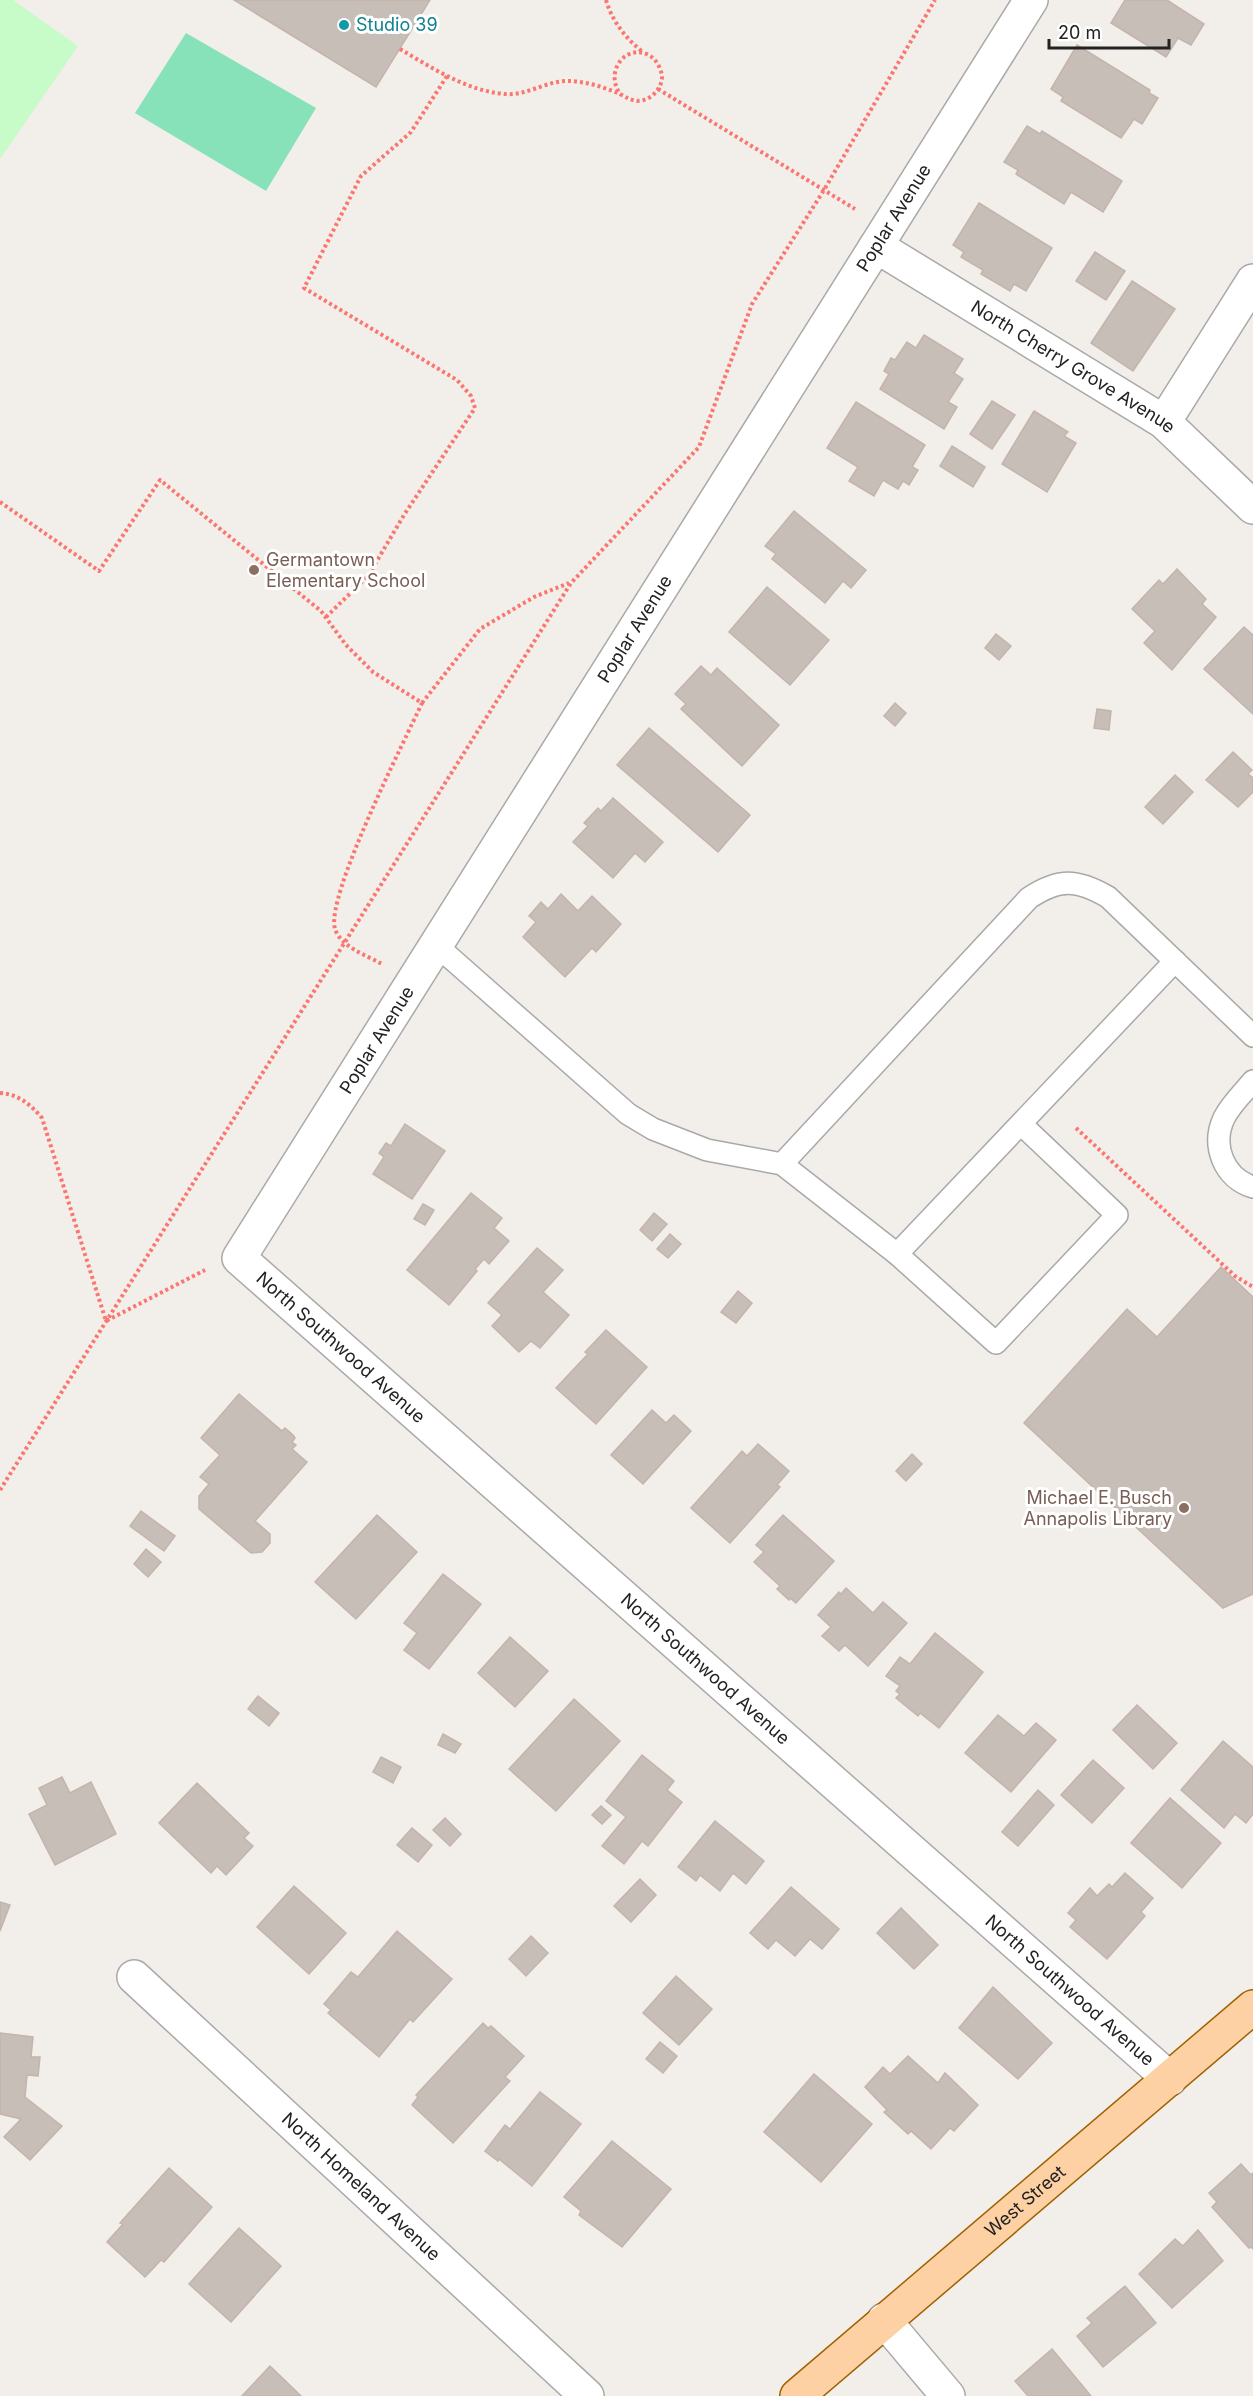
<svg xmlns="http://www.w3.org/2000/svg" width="1253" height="2396" viewBox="0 0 1253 2396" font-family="Inter,sans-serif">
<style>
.park{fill:#c7fbc8}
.pitch{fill:#87e1b9}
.building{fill:#c7beb8;stroke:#c4b4ab;stroke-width:1.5}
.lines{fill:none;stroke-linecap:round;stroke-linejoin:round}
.service-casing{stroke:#a9a9a9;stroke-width:24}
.minor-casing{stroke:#a9a9a9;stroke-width:36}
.primary-casing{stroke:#a06100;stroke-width:36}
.path{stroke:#fc7670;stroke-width:4;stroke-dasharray:3 3;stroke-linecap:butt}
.service{stroke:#fff;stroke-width:21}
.minor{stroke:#fff;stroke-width:33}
.primary{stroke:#fdd1a3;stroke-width:33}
.culture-dot{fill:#0f9aa8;stroke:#fff;stroke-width:2}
.education-dot{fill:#8d6e63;stroke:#fff;stroke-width:2}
.labels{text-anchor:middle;stroke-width:6;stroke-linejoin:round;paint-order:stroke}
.culture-label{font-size:18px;fill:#0d838f;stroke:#fff;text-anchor:start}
.street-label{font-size:18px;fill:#222;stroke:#fff}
.education-label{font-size:18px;fill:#785e54;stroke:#fff;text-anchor:start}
</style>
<rect width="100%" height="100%" fill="#f2eee9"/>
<path class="park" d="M0 0H13L78 46 0 159Z"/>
<path class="pitch" d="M186 33 316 108 266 191 135 113Z"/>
<g class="building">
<path d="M234 0H430L376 87Z"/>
<path d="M1125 0H1167L1204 24 1191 45 1178 38 1166 57 1111 23Z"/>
<path d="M1077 45 1150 90 1149 93 1158 98 1142 124 1134 119 1121 138 1061 101 1063 97 1051 89Z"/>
<path d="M1027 126 1040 134 1042 131 1122 181 1103 212 1071 192 1064 204 1016 174 1018 170 1004 162Z"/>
<path d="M979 203 1052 248 1026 291 1014 284 1010 291 981 274 983 270 961 257 964 252 953 245Z"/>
<path d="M1095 252 1125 271 1106 300 1076 281Z"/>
<path d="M1132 281 1175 309 1133 371 1091 343Z"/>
<path d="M924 335 963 359 954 373 963 379 948 402 957 407 944 429 880 389 889 374 884 371 891 358 895 360 907 342 916 348Z"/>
<path d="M992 401 1015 415 992 449 970 434Z"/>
<path d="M856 402 925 445 912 467 918 470 909 485 903 481 898 489 883 480 874 496 849 481 858 467 827 448Z"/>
<path d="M1034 411 1068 432 1064 436 1076 443 1047 492 1002 464Z"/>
<path d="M952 446 985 467 973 487 940 466Z"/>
<path d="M794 511 866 570 851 588 843 581 825 603 772 559 776 554 765 546Z"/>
<path d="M1177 569 1206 599 1202 604 1216 617 1172 670 1144 643 1155 631 1132 609 1159 580 1163 584Z"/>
<path d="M767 587 829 640 790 685 729 632Z"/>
<path d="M1244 627 1253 635V714L1204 669Z"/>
<path d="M996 634 1011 646 999 660 985 648Z"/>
<path d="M701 666 711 675 717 668 779 725 742 766 681 709 686 704 675 694Z"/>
<path d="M895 703 906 713 895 726 884 716Z"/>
<path d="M1097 709 1111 711 1109 730 1094 728Z"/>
<path d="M649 728 750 815 718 852 617 765Z"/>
<path d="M1233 752 1252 770 1248 774 1253 778V792L1238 807 1206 780Z"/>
<path d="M1175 775 1193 792 1163 824 1145 807Z"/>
<path d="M613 798 663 842 645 862 635 853 613 878 573 842 588 826 584 823 598 808 601 811Z"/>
<path d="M561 894 578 911 592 896 621 924 596 952 592 948 590 950 565 977 523 937 536 922 529 916 541 902 548 909Z"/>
<path d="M405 1124 445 1151 412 1199 373 1174 384 1157 379 1153 386 1143 391 1146Z"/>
<path d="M471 1193 502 1218 494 1228 509 1241 489 1264 484 1259 475 1269 477 1271 449 1305 407 1270Z"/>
<path d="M423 1204 434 1210 425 1225 414 1219Z"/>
<path d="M654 1213 667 1224 652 1241 640 1230Z"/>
<path d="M670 1234 681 1244 668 1258 657 1249Z"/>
<path d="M537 1248 563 1270 543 1292 569 1315 540 1348 531 1341 519 1352 492 1326 502 1315 488 1303Z"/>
<path d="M1221 1267 1253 1297V1594L1223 1608 1024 1423 1127 1309 1157 1337Z"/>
<path d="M738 1291 752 1303 736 1323 721 1312Z"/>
<path d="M606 1330 647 1367 596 1424 556 1388 588 1354 585 1352Z"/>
<path d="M239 1394 282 1431 285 1428 293 1435 295 1438 292 1442 296 1445 292 1449 307 1462 255 1521 270 1534V1543L262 1552 251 1553 199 1509V1496L209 1484 200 1477 220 1455 201 1438Z"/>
<path d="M652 1410 666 1423 674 1415 691 1431 643 1484 611 1455Z"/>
<path d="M758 1444 789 1471 777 1485 780 1487 730 1543 691 1508 742 1451 747 1456Z"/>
<path d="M912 1454 922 1464 906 1481 896 1471Z"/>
<path d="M141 1511 175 1536 164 1551 130 1526Z"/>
<path d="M377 1515 417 1552 356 1619 315 1582Z"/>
<path d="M783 1515 834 1561 796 1603 790 1598 789 1600 777 1589 780 1586 754 1562 764 1552 756 1545Z"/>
<path d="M146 1549 161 1562 148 1577 134 1564Z"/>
<path d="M443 1574 481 1604 429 1669 404 1650 417 1633 404 1623Z"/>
<path d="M846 1588 873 1613 883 1602 907 1623 868 1666 845 1645 839 1651 822 1636 831 1627 818 1615 839 1592 841 1594Z"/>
<path d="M935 1633 983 1672 939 1728 920 1713 918 1716 896 1698 900 1694 896 1691 900 1686 886 1676 900 1657 910 1664Z"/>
<path d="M510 1637 548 1671 515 1707 478 1673Z"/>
<path d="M258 1696 279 1713 269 1726 248 1709Z"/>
<path d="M574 1699 620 1741 556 1811 509 1769Z"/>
<path d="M1137 1705 1177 1743 1153 1769 1113 1730Z"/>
<path d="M998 1715 1024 1736 1036 1723 1056 1740 1011 1792 965 1753Z"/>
<path d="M443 1734 461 1744 455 1753 438 1745Z"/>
<path d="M1223 1741 1253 1767V1814L1246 1823 1235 1814 1224 1828 1181 1790Z"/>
<path d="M642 1755 674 1781 667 1790 682 1802 648 1846 642 1841 624 1864 602 1846 626 1817 606 1801Z"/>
<path d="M381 1757 401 1767 393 1783 373 1772Z"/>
<path d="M1093 1760 1124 1788 1092 1823 1061 1795Z"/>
<path d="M62 1777 70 1793 91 1782 116 1834 55 1865 29 1814 47 1805 39 1788Z"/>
<path d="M197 1783 249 1833 244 1838 253 1846 226 1875 217 1866 211 1873 159 1823Z"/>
<path d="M1038 1790 1054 1805 1018 1846 1002 1832Z"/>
<path d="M1170 1798 1221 1843 1182 1888 1131 1843Z"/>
<path d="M601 1806 611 1815 602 1824 592 1815Z"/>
<path d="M445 1818 461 1834 450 1846 433 1830Z"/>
<path d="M715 1821 764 1861 746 1884 733 1873 720 1891 700 1875 696 1881 678 1867Z"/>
<path d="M412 1828 432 1845 418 1862 397 1845Z"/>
<path d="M1125 1873 1153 1898 1141 1912 1145 1916 1107 1959 1070 1927 1076 1920 1068 1913 1090 1888 1097 1896 1109 1884 1112 1887Z"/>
<path d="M640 1879 656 1895 631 1922 614 1906Z"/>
<path d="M294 1886 346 1933 309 1974 257 1927Z"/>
<path d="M791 1887 839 1929 822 1949 810 1939 795 1956 776 1940 768 1949 750 1933Z"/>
<path d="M0 1902 10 1905 0 1931Z"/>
<path d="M901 1908 938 1945 914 1969 877 1933Z"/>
<path d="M397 1931 452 1979 413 2022 410 2019 379 2057 328 2013 331 2010 324 2004 351 1972 358 1977Z"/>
<path d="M531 1936 548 1953 526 1976 509 1959Z"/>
<path d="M676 1976 712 2009 679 2045 643 2013Z"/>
<path d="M993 1987 1052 2043 1018 2079 959 2028Z"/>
<path d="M483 2023 488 2028 491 2026 524 2056 505 2077 510 2081 453 2143 412 2105 418 2097 416 2095Z"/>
<path d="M0 2033 33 2037 31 2057H40L38 2076 27 2075 25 2097 62 2126 30 2160 4 2137 21 2119 0 2114Z"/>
<path d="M660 2042 677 2056 663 2073 646 2059Z"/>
<path d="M908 2056 938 2083 945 2073 978 2105 954 2131 950 2128 931 2149 911 2131 908 2134 884 2112 887 2110 865 2087 883 2067 890 2074Z"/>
<path d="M814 2074 872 2124 821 2182 764 2132Z"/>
<path d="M540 2092 581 2124 532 2186 499 2159 498 2161 485 2151 505 2125 510 2129Z"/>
<path d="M612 2141 671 2189 622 2247 579 2215 581 2211 564 2197Z"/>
<path d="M1241 2164 1251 2175 1253 2173V2249L1251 2247 1249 2248 1212 2207 1217 2202 1209 2193Z"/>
<path d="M169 2168 212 2207 164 2262 161 2260 145 2277 107 2242 123 2224 120 2223Z"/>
<path d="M239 2228 281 2266 231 2322 189 2284Z"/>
<path d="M1198 2230 1223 2261 1172 2308 1139 2274 1175 2239 1183 2246Z"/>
<path d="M1125 2286 1156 2323 1103 2367 1077 2336 1092 2323 1087 2318Z"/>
<path d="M1052 2349 1091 2396H1028L1015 2381Z"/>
<path d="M270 2366 301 2396H242Z"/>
</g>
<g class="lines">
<defs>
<g id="service">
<path d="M436 945 628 1114 653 1129 707 1150 782 1164 897 1254 996 1343 1117 1215 1021 1124"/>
<path d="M1253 1081C1243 1093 1231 1104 1224 1118 1211 1146 1224 1178 1253 1187"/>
<path d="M782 1164 1029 898C1059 878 1077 879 1108 897L1253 1036"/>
<path d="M897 1254 1175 961"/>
</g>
<g id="minor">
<path id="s1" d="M1031 0 239 1258 1170 2079"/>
<path id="s2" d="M876 246 1164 422 1253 507"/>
<path d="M1164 422 1253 281"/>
<path id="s3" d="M134 1977 587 2396"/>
<path d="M884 2320 948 2396"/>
</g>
<g id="primary">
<path id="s4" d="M797 2396 1253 2007"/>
</g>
</defs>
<use href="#service" class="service-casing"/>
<use href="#minor" class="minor-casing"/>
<use href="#primary" class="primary-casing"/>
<g class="path">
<path d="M606 0C612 21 626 39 643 52"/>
<path d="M400 49C432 68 467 91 505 94 526 96 546 81 567 81 585 81 604 87 620 94 626 97 630 100 637 101 650 101 661 90 662 78 662 71 658 63 653 58 629 39 602 71 621 95"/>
<path d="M658 89 855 209"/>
<path d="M0 502 99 571 160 480 321 611 346 645 373 672 422 703C405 740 325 897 335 929 341 947 366 955 382 964"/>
<path d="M326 617 368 576 404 515 475 408 471 396 457 380 304 288 361 176 411 132 447 76"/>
<path d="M422 703 480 629 534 597 569 583"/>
<path d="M0 1093C18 1094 30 1104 42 1118L106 1321 205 1270"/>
<path d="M1076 1128 1235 1276 1253 1287"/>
<path d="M0 1490 571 583 699 447 752 304 824 190 935 0"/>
</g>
<use href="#service" class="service"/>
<use href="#minor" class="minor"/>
<use href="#primary" class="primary"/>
</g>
<circle class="culture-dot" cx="344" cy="25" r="6"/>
<g class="education-dot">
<circle cx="254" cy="570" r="6"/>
<circle cx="1184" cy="1508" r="6"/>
</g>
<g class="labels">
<g class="culture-label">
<text x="356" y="31">Studio 39</text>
</g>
<g class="street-label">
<text transform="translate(894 218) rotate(-58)" y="6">Poplar Avenue</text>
<text dy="6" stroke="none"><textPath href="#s2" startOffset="231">North Cherry Grove Avenue</textPath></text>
<text transform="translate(635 629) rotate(-58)" y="6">Poplar Avenue</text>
<text transform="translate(377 1040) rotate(-58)" y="6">Poplar Avenue</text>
<text dy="6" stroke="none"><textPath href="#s1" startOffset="1622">North Southwood Avenue</textPath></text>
<text dy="6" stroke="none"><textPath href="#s1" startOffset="2108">North Southwood Avenue</textPath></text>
<text dy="6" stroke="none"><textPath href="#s1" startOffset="2594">North Southwood Avenue</textPath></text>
<text dy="6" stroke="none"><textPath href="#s3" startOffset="309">North Homeland Avenue</textPath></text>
<text dy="6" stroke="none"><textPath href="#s4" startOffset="300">West Street</textPath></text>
</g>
<g class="education-label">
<text x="266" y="566">Germantown<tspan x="266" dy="21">Elementary School</tspan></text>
<text x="1172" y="1504" text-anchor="end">Michael E. Busch<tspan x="1172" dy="21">Annapolis Library</tspan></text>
</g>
</g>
<path d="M1049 39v9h120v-9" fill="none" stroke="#222222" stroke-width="3"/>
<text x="1058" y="39" font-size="18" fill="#222222" stroke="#ffffff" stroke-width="4.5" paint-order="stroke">20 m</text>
</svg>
